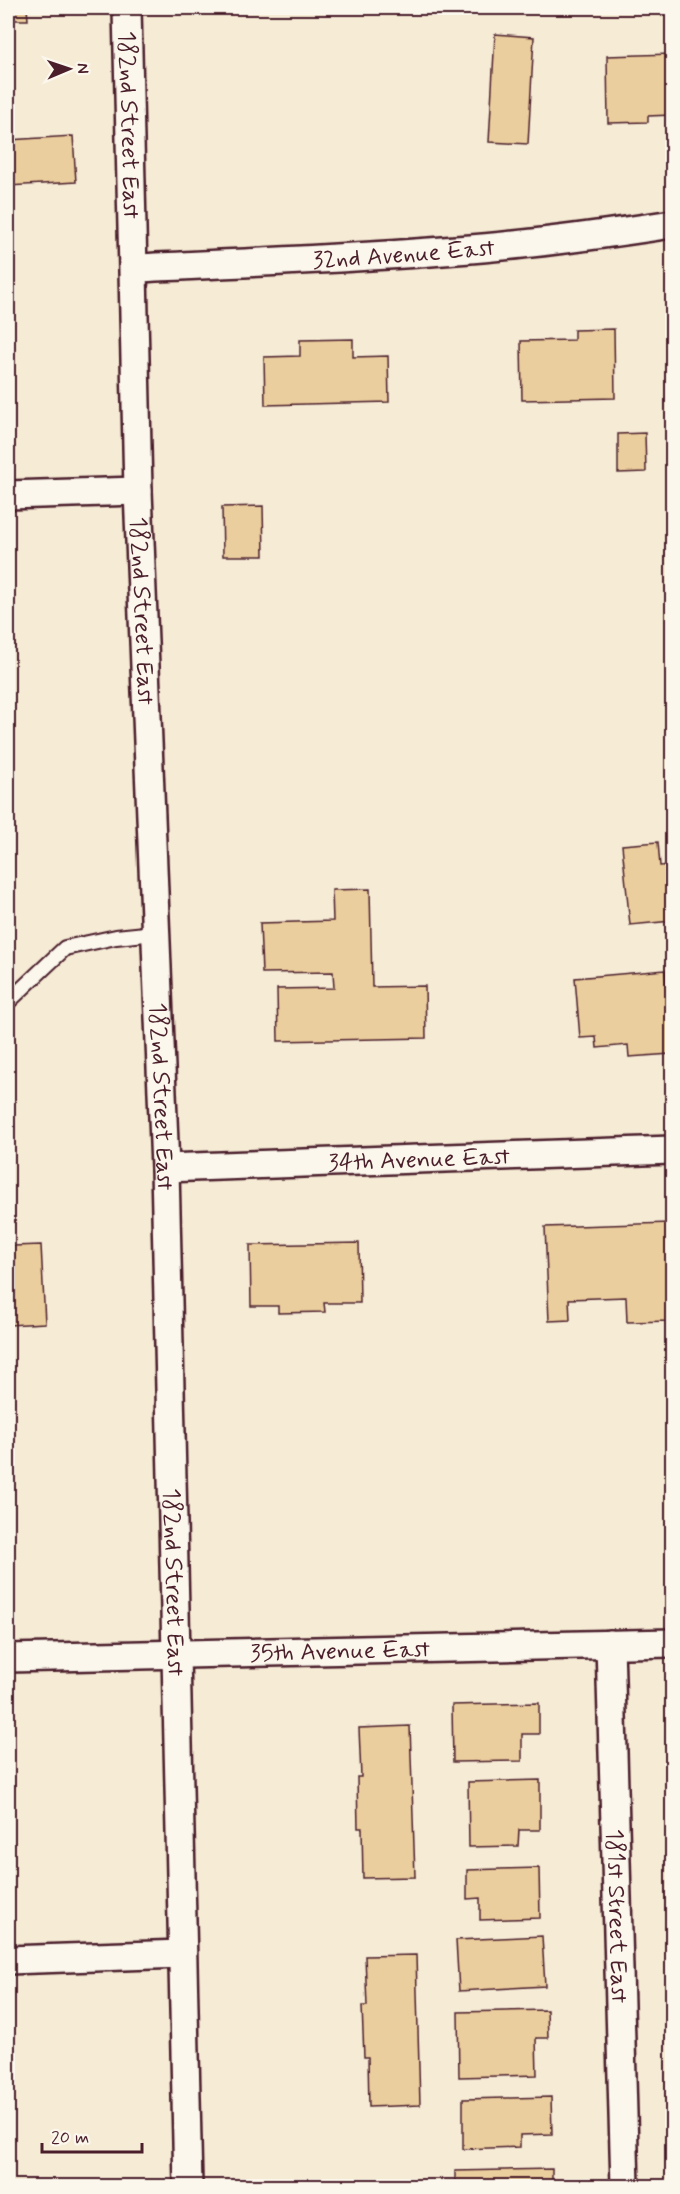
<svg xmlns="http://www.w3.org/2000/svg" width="680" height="2194" viewBox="0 0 680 2194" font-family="Mynerve,sans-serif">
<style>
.building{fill:#ebce9e;stroke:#4a1f2b;stroke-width:1.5}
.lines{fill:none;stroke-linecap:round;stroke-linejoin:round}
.service-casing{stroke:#4a1f2b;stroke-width:18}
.minor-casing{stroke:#4a1f2b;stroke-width:32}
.service{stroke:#fbf7ec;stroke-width:14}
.minor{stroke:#fbf7ec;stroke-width:27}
.labels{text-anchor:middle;stroke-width:6;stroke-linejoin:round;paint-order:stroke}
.street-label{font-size:24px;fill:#4a1f2b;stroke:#fbf7ec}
</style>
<rect width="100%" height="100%" fill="#f6ebd5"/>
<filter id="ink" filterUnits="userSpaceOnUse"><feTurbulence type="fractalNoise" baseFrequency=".0167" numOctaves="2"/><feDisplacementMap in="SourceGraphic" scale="12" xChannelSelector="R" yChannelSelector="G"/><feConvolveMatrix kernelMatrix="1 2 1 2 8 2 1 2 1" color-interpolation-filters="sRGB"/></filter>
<g filter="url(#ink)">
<g class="building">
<path d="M8 8H27L28 20H8Z"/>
<path d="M364 8H424L423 13 364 11Z"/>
<path d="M495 34 534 37 528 144 489 142Z"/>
<path d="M672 54V115L648 116V122L608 123 607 56Z"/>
<path d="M73 136 76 182 8 186V140Z"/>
<path d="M614 329 615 398 522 400 521 341 574 340V330Z"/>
<path d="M353 339V357L388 356 389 402 265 405 264 357 300 356V340Z"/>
<path d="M645 433 646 472 618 473V434Z"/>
<path d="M263 506 264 556H223L222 507Z"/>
<path d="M658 842 660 866 672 865V921L630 925 622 845Z"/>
<path d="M370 889 372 987 425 986 426 1038 278 1041 277 989 334 988 333 972 262 973 260 923 333 921 332 890Z"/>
<path d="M665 970 671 1054 629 1057 628 1045 597 1048 596 1037 580 1038 575 978Z"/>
<path d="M670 1223 672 1321 627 1322 626 1297 569 1299 570 1320 549 1321 545 1227Z"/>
<path d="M359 1243 360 1303H324L325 1312 278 1313V1306H251L250 1245Z"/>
<path d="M41 1245 45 1323 8 1325V1261L14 1260 13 1246Z"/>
<path d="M539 1703V1734H522V1761L453 1762 452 1705Z"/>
<path d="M410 1726 415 1877 363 1878 362 1828H358L357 1777H361L359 1728Z"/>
<path d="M540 1780V1830H519L518 1846 469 1847 468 1782Z"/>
<path d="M539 1868 540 1918 480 1920V1898L467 1899V1870Z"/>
<path d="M542 1936 545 1986 459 1991 456 1940Z"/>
<path d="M416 1955 420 2105 369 2107 368 2057H364L362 2006H367L365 1956Z"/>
<path d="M547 2010 548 2038H536L537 2075 459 2077 458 2012Z"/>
<path d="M551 2097 552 2134 520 2135V2147L463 2149V2099Z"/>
<path d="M552 2169V2186H455V2171Z"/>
</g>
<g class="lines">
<defs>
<path id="service" d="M8 1002 65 948 116 937 155 933"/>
<g id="minor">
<path id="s1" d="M127 8 138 491 165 1168 188 2186"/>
<path id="s2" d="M134 268C242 263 349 259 456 250 529 245 601 235 672 224"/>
<path d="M8 495 138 491"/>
<path id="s3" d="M165 1168 672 1150"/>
<path id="s4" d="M610 1644 625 2186"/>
<path id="s5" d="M8 1658 672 1643"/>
<path d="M8 1960 182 1954"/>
</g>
</defs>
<use href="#service" class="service-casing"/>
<use href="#minor" class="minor-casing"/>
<use href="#service" class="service"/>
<use href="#minor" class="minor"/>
</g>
</g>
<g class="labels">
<g class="street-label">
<text dy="8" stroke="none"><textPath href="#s1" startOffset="117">182nd Street East</textPath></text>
<text dy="8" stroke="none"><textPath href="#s2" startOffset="270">32nd Avenue East</textPath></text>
<text dy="8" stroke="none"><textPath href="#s1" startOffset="603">182nd Street East</textPath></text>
<text dy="8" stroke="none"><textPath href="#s1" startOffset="1089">182nd Street East</textPath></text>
<text dy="8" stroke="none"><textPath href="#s3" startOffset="254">34th Avenue East</textPath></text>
<text dy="8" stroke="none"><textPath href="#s1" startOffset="1575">182nd Street East</textPath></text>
<text dy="8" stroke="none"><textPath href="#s5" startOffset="332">35th Avenue East</textPath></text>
<text dy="8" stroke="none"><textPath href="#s4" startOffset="272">181st Street East</textPath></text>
</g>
</g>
<rect width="680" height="2194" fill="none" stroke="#fbf7ec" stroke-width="30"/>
<rect x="15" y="15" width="650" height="2164" fill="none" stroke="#4a1f2b" stroke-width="2" filter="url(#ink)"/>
<g transform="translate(69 69) rotate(88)" stroke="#fbf7ec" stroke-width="4.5" paint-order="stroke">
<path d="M0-4.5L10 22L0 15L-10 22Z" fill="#4a1f2b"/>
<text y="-9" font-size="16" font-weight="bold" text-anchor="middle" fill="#4a1f2b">N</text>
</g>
<path d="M42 2143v9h100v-9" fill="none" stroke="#4a1f2b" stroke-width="3"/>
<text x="51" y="2143" font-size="18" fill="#4a1f2b" stroke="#fbf7ec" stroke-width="4.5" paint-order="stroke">20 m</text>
</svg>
